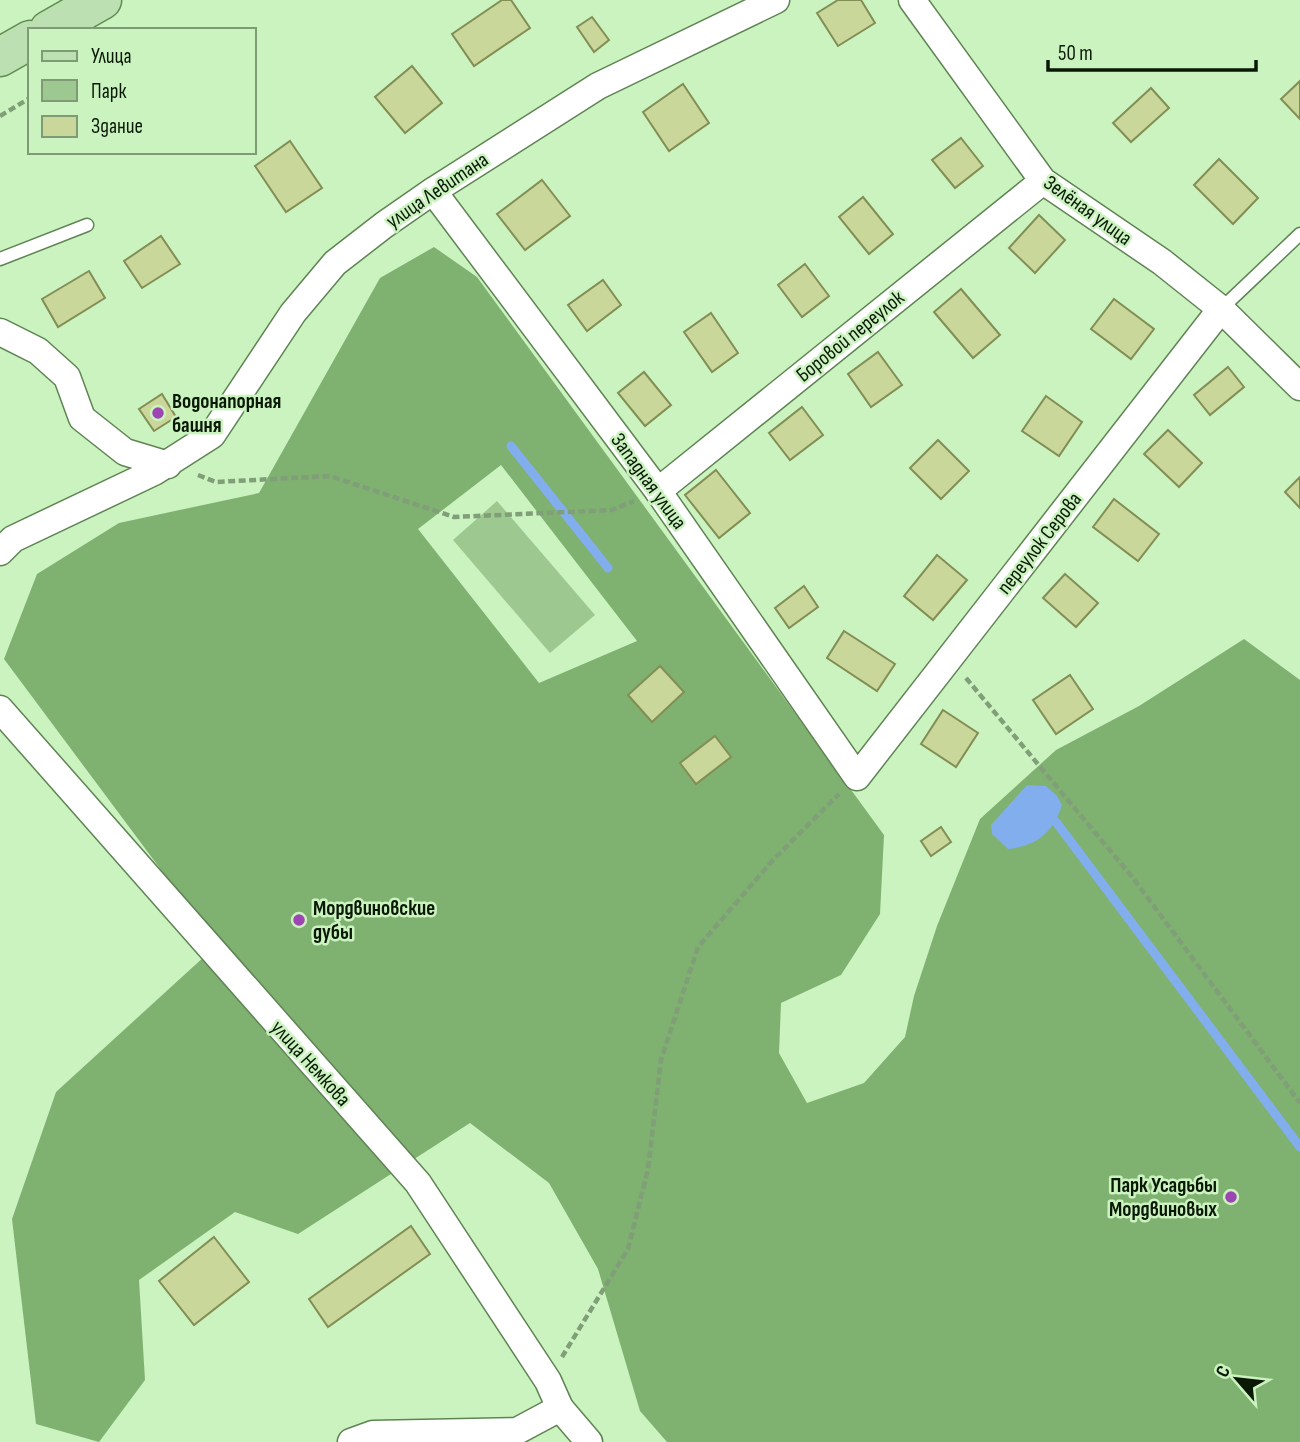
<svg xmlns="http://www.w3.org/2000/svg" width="1300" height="1442" viewBox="0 0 1300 1442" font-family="'Sofia Sans Condensed',sans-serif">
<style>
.green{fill:#9dc890}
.forest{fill:#7fb170;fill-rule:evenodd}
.water{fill:#83aeee}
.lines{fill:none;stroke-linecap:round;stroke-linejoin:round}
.stream{stroke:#83aeee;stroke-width:9}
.building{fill:#c9d79a;stroke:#828e54;stroke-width:2}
.service-casing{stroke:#5f8454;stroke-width:15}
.minor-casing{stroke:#5f8454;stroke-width:29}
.primary-casing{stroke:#608c53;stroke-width:41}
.path{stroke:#809e77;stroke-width:4.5;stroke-dasharray:7 3.5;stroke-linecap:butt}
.service{stroke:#fff;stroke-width:12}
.minor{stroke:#fff;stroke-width:26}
.primary{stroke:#bce0b1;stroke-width:38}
.poi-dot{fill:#9d46b3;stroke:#cbf3bf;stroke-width:2.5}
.labels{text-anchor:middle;stroke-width:5;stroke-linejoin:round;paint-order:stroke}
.street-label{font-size:21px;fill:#0a1806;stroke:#cbf3bf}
.poi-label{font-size:21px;font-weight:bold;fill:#0a1806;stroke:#cbf3bf;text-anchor:start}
</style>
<rect width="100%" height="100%" fill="#cbf3bf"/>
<path class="green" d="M497 501 595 615 550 653 453 540Z"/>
<path class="forest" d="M434 247 477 277 884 835 880 914 841 975 781 1003 779 1053 807 1103 864 1083 905 1037 914 996 937 926 980 819 1056 750 1139 706 1244 639 1300 680V1442H667L640 1411 598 1269 549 1183 470 1123 298 1234 235 1212 139 1280 145 1380 99 1442 36 1424 12 1219 56 1092 217 945 4 659 37 574 119 523 259 493 380 278ZM501 465 637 641 539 683 418 529Z"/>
<path class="water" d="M1027 785 1046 786 1057 796 1062 805C1053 833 1036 846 1008 849L992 834 991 825Z"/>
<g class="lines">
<g class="stream">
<path d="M511 446 608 568"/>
<path d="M1056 822 1300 1147"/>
</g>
</g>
<g class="building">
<path d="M502 0H511L530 28 474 66 452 34Z"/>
<path d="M838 0H861L875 23 838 46 817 13Z"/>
<path d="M592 17 609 40 594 52 577 27Z"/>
<path d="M412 66 442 103 405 133 375 97Z"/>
<path d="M1300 81V119L1281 99Z"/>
<path d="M683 84 709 123 669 151 643 112Z"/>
<path d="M1151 88 1169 108 1131 142 1113 123Z"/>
<path d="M961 138 983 166 955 188 932 160Z"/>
<path d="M290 141 322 188 286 212 255 166Z"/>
<path d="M1219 159 1258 198 1233 224 1194 185Z"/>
<path d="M542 180 570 216 525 250 497 214Z"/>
<path d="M863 197 893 234 869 254 839 217Z"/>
<path d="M1039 215 1065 240 1035 273 1009 248Z"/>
<path d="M161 236 180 264 142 288 124 261Z"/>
<path d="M805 264 829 296 802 317 778 285Z"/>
<path d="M89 271 105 298 58 327 42 299Z"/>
<path d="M603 280 621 305 587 331 568 305Z"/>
<path d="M961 289 1000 335 973 358 934 312Z"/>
<path d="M1114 299 1154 329 1131 359 1091 329Z"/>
<path d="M711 313 738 353 712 372 684 332Z"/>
<path d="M878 352 902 385 871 407 848 374Z"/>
<path d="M1228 367 1244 387 1210 415 1194 395Z"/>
<path d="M644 372 671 405 645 426 618 393Z"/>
<path d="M162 394 176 417 154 431 139 409Z"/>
<path d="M1046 396 1082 422 1059 456 1022 431Z"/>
<path d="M802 407 823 435 790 460 769 433Z"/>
<path d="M1168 430 1202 463 1179 487 1144 454Z"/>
<path d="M938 440 969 471 941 499 910 468Z"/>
<path d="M716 470 750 513 719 538 685 495Z"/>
<path d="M1300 477V508L1285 492Z"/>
<path d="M1114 499 1159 534 1138 561 1093 527Z"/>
<path d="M937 555 967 580 933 620 904 596Z"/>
<path d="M1065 574 1098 603 1076 627 1043 598Z"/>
<path d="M804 586 818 607 789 628 775 608Z"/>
<path d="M844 631 895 664 877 691 827 658Z"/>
<path d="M660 666 684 692 652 722 628 695Z"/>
<path d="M1070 675 1093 709 1056 734 1033 700Z"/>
<path d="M943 710 978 733 956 767 921 744Z"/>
<path d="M715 736 731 757 696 784 680 763Z"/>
<path d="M941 827 951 842 931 856 921 841Z"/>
<path d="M411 1226 430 1254 328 1327 309 1299Z"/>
<path d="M214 1237 249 1282 194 1325 159 1281Z"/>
</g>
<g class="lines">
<defs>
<g id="service">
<path d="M0 259 87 225"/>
<path d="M1221 309 1300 234"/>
</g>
<g id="minor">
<path d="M912 0 1043 181 1162 262 1221 309 1300 387"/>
<path d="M433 191 658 491 857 777 1221 309"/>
<path d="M0 332 38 351 67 377 82 418 125 452 168 465"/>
<path d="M658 491 1043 181"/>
<path d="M0 552 13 539 154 472 212 435 293 313 335 263 384 225 433 191 598 86 776 0"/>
<path d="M0 709 418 1183 548 1381 560 1408 589 1442"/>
<path d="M351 1442 373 1434 517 1431 560 1408"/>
</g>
<g id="primary">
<path d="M49 30 102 0"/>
<path d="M0 57 30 40"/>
</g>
</defs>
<use href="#service" class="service-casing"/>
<use href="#minor" class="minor-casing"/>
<use href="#primary" class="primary-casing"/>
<g class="path">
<path d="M0 116 30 98"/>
<path d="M198 475 216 482 330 476 454 517 612 510 634 501"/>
<path d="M966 678 1133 878 1300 1103"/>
<path d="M562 1357 628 1249 648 1169 661 1060 698 947 773 860 839 794"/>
</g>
<use href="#service" class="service"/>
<use href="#minor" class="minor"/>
<use href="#primary" class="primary"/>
</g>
<g class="poi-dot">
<circle cx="158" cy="413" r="7"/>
<circle cx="299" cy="920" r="7"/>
<circle cx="1231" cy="1197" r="7"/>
</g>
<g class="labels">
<g class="street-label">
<text transform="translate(437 190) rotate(-34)" y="7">улица Левитана</text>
<text transform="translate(1088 210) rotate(36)" y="7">Зелёная улица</text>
<text transform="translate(850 336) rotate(-39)" y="7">Боровой переулок</text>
<text transform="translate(649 481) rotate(54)" y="7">Западная улица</text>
<text transform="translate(1039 543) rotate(-52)" y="7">переулок Серова</text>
<text transform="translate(311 1063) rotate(48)" y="7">улица Немкова</text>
</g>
<g class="poi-label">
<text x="172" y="408">Водонапорная<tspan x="172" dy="24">башня</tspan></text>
<text x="313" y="915">Мордвиновские<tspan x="313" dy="24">дубы</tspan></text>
<text x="1217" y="1192" text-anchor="end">Парк Усадьбы<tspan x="1217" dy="24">Мордвиновых</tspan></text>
</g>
</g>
<rect x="28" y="28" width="228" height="126" fill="#cbf3bf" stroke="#7e9b75" stroke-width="2"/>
<rect x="42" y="51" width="35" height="10" fill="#bce0b1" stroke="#7e9b75" stroke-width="2"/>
<text x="91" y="63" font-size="21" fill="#0a1806">Улица</text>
<rect x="42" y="80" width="35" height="21" fill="#9dc890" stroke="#7e9b75" stroke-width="2"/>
<text x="91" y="98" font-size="21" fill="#0a1806">Парк</text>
<rect x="42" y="116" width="35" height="21" fill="#c9d79a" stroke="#7e9b75" stroke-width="2"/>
<text x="91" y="133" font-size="21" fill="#0a1806">Здание</text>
<g transform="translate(1237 1379) rotate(298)" stroke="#cbf3bf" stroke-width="5" paint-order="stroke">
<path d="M0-5L12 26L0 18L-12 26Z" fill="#0a1806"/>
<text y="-10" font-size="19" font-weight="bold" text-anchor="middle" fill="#0a1806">С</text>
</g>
<path d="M1048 60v10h208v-10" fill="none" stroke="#0a1806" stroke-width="3.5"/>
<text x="1058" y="60" font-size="21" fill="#0a1806" stroke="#cbf3bf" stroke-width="5" paint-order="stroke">50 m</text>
</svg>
